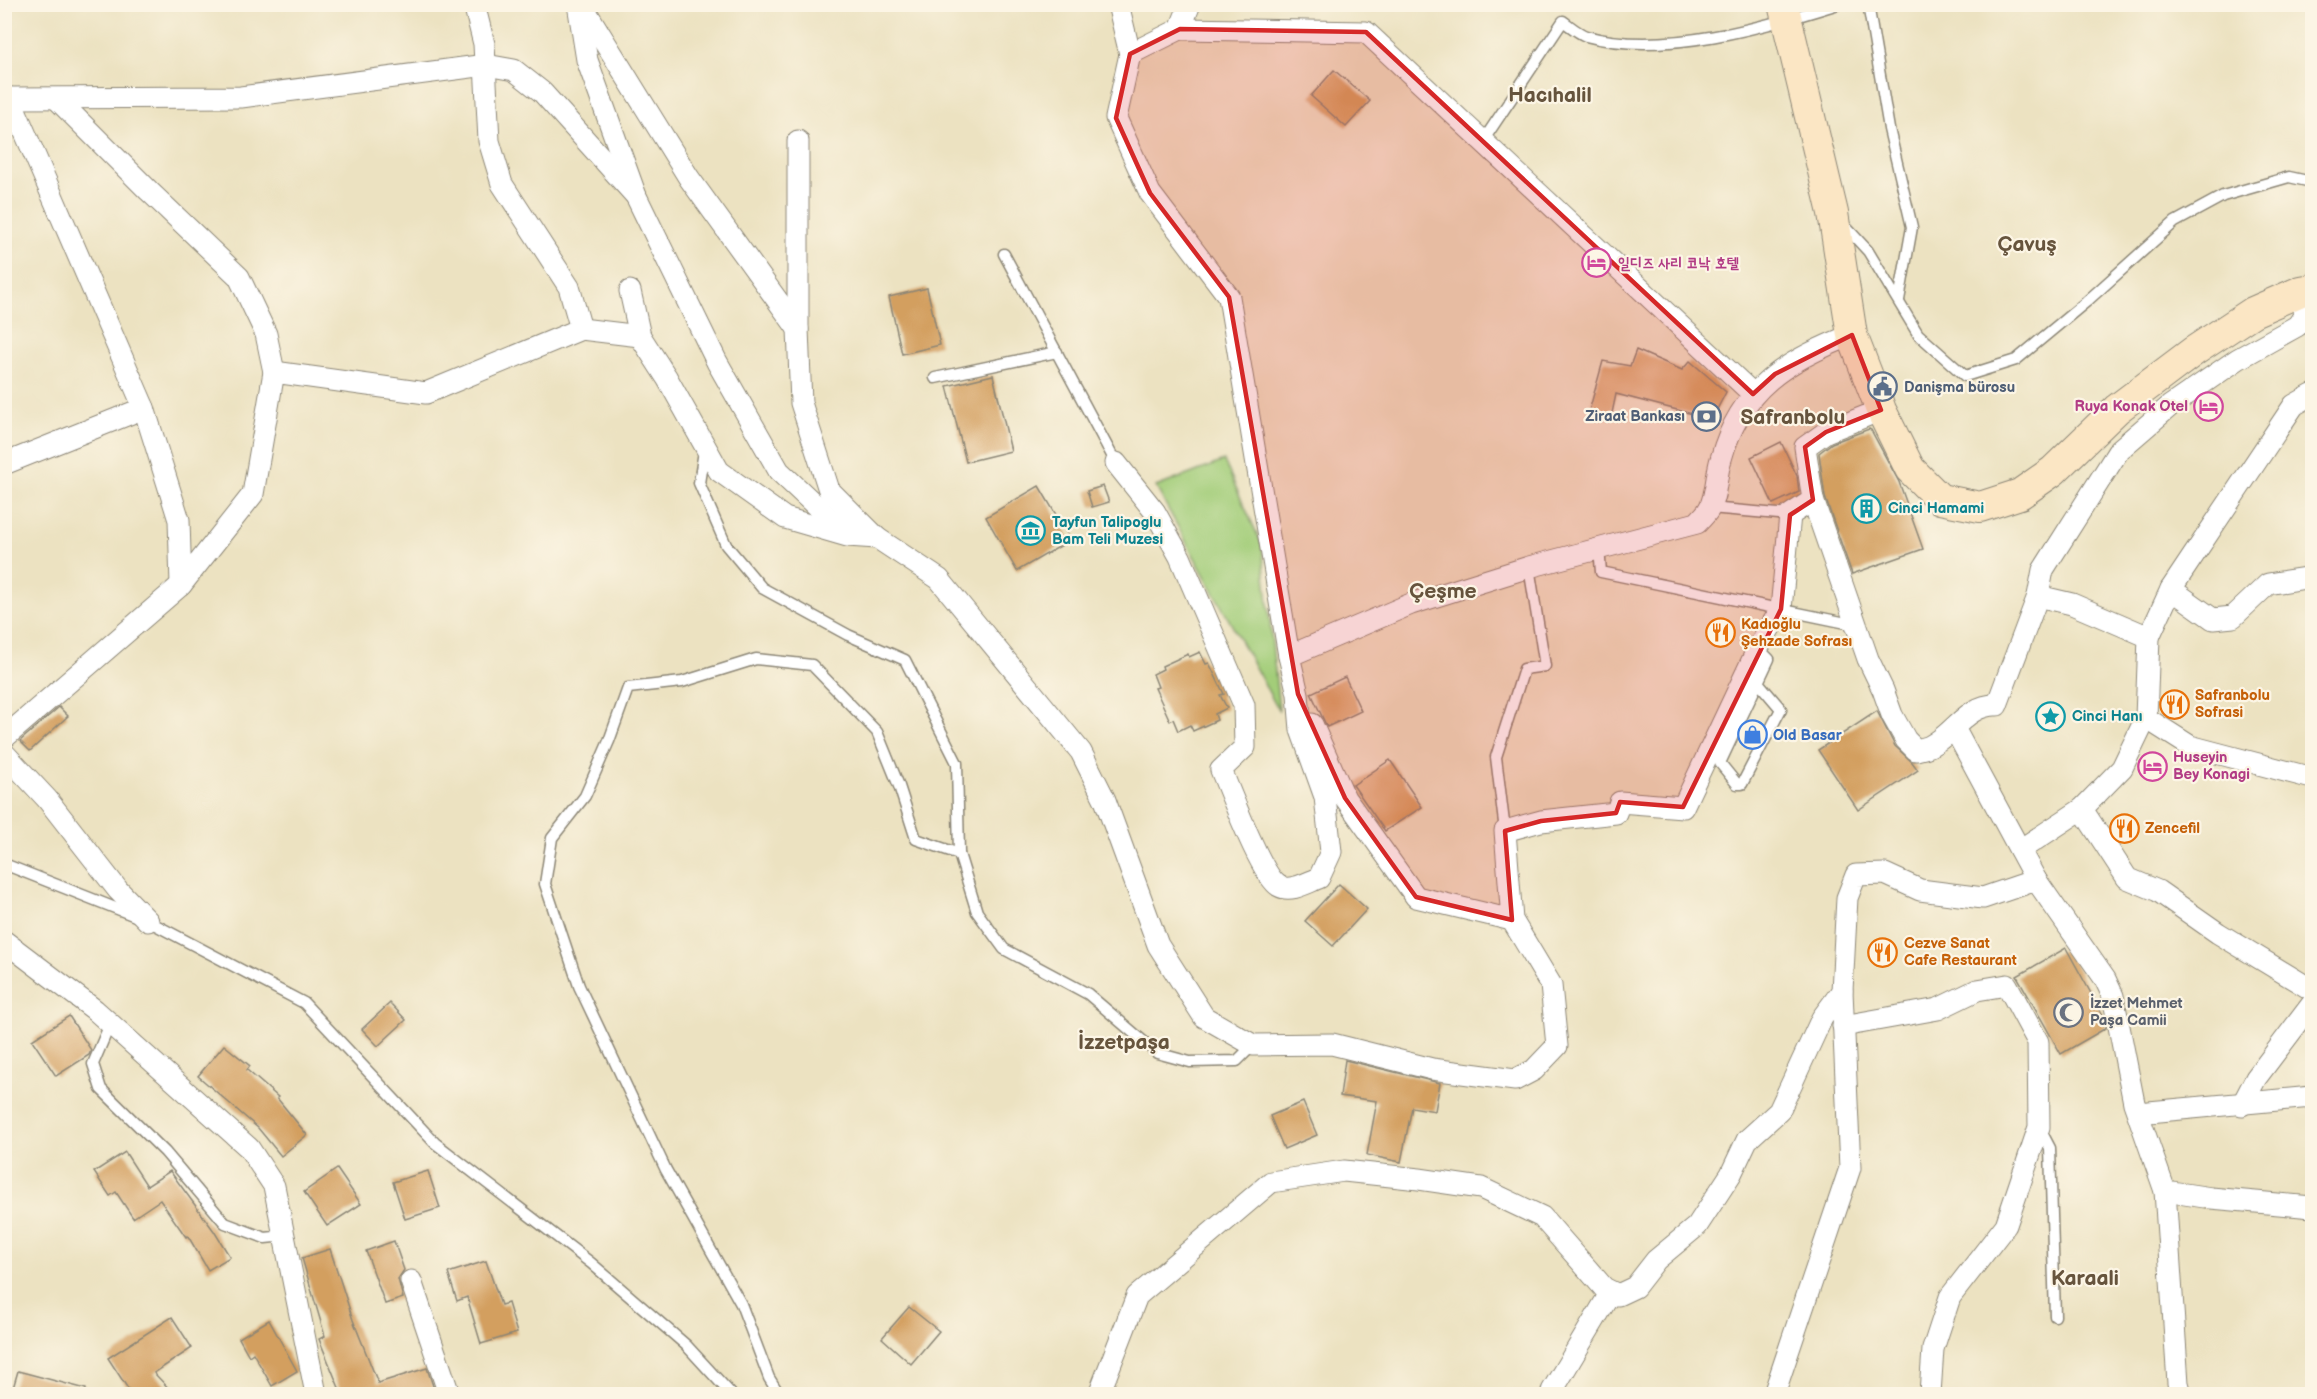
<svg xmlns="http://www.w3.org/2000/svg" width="2317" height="1399" viewBox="0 0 2317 1399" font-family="'Balsamiq Sans','Poor Story',sans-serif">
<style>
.green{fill:#a3cd79;stroke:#677c52;stroke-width:1.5}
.building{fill:#d39f5f}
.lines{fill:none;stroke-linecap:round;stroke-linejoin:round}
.lane-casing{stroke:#8c8676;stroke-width:13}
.street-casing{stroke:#8c8676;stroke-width:23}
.secondary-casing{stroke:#8c8676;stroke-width:32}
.lane{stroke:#fff;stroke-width:10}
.street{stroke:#fff;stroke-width:21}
.secondary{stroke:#fbe6c4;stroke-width:30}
.marked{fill:#d62828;fill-opacity:0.2;stroke:#d62828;stroke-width:4.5;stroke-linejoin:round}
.labels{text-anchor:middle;stroke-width:4.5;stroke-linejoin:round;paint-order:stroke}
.hotel-label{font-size:15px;font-weight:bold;fill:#b23c85;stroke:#fcf5e5;text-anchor:start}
.service-label{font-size:15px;font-weight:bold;fill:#4e5e75;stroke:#fcf5e5;text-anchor:start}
.culture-label{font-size:15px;font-weight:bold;fill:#0d838f;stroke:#fcf5e5;text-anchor:start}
.food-label{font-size:15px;font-weight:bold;fill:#c56008;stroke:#fcf5e5;text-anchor:start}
.shop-label{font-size:15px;font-weight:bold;fill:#366cbe;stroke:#fcf5e5;text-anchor:start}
.worship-label{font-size:15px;font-weight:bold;fill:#5b616d;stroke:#fcf5e5;text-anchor:start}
.district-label{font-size:21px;font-weight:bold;fill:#66543d;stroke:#fcf5e5}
</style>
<rect width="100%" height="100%" fill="#fcf5e5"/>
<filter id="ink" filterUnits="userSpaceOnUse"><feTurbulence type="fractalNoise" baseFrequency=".0167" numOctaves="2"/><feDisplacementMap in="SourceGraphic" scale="12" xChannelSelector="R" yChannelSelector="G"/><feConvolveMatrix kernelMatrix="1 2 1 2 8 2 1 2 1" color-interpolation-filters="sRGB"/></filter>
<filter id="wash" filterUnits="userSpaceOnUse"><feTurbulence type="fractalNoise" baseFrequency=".008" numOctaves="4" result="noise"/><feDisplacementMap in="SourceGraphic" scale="24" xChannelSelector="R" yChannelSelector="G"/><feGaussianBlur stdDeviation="1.35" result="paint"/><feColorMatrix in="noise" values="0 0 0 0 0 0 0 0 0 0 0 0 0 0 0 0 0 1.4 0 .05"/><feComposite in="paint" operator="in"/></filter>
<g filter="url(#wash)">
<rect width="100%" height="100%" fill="#ece2c1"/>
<path class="green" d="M1224 461 1262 545 1279 711 1156 487Z"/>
<g id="blocks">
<g class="building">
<path d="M1334 70 1370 101 1346 127 1311 96Z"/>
<path d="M927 288 940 345 902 354 889 297Z"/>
<path d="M1636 350 1682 370 1690 361 1726 392 1712 419 1616 394 1611 418 1588 415 1603 361 1630 366Z"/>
<path d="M993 375 1011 451 966 462 947 386Z"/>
<path d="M1869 429 1871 430 1899 482 1923 549 1852 574 1825 497 1819 453 1832 443Z"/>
<path d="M1781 442 1797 476 1799 492 1773 504 1751 457Z"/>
<path d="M1039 486 1071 540 1017 571 986 517Z"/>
<path d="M1103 486 1109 502 1092 507 1087 491Z"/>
<path d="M1200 652 1206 664 1209 663 1224 694 1220 695 1227 708 1215 714 1217 720 1193 731 1190 725 1178 731 1173 719 1170 721 1155 688 1158 687 1153 674 1163 669 1162 666 1188 654 1189 657Z"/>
<path d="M1345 677 1361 711 1327 727 1311 693Z"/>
<path d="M59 707 68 716 30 751 20 741Z"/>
<path d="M1877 711 1895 746 1912 762 1918 770 1858 810 1818 750Z"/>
<path d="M1390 760 1422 807 1385 831 1353 785Z"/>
<path d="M1339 884 1367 909 1333 946 1305 921Z"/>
<path d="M2066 948 2104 1017 2106 1028 2061 1054 2017 976Z"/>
<path d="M390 1003 406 1020 378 1046 362 1029Z"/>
<path d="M69 1016 91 1050 89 1055 56 1076 32 1040Z"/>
<path d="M224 1045 250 1066 247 1070 278 1097 277 1098 307 1135 281 1156 258 1128 198 1076Z"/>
<path d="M1345 1060 1440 1083 1435 1111 1412 1107 1401 1162 1367 1155 1377 1101 1340 1096Z"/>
<path d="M1303 1102 1317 1135 1284 1149 1270 1116Z"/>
<path d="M125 1152 147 1186 170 1171 214 1231 230 1257 208 1270 188 1236 186 1237 160 1200 133 1218 116 1192 110 1196 94 1172Z"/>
<path d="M337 1169 361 1204 327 1226 304 1192Z"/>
<path d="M428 1171 440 1208 405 1219 393 1182Z"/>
<path d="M394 1241 404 1270 398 1279 403 1298 385 1304 366 1251Z"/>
<path d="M330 1249 353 1320 378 1383 427 1368 436 1395H342L319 1339 325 1336 302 1258Z"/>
<path d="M486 1261 501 1305 508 1303 517 1333 481 1344 467 1297 457 1301 448 1273Z"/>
<path d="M909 1307 939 1331 911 1364 882 1338Z"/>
<path d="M172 1317 192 1348 154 1373 175 1395H132L108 1358Z"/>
<path d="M269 1320 297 1371 272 1386 253 1353 249 1356 239 1338Z"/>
<path d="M18 1371 86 1389 85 1395H11Z"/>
</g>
</g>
</g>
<g filter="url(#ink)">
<use href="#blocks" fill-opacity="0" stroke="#8c8676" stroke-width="1.5"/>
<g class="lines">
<defs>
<g id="lane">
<path d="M1868 4 1889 129 1912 227 1899 300"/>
<path d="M1483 141 1563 21C1570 26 1578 33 1586 36 1662 57 1765 27 1838 4"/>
<path d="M1843 224 1868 251 1918 334 1965 376 2016 360 2086 302 2175 222 2223 196 2289 177 2312 182"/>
<path d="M1004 254 1116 463"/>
<path d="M935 378 1057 352"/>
<path d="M704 451 699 483 726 545 762 588 848 635 905 660 957 763 959 854 977 912 1004 949 1088 994 1157 1053 1190 1062 1237 1061 1253 1045"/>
<path d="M1710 508 1790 515"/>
<path d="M1599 548 1601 572 1856 625"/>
<path d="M1758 648 1769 659 1720 763 1737 784H1742L1781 709 1758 682"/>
<path d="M1505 831 1496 757 1524 669 1545 666 1529 567"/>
<path d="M4 864 148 921 304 1003 435 1143 591 1263 686 1345 731 1394"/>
<path d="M110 1024 93 1064 101 1089 165 1152 225 1223 265 1238 284 1236"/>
<path d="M2039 1127 2050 1148 2055 1316"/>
<path d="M779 1394 769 1378 741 1304 666 1170 579 986 545 884 552 838 585 796 609 741 628 688 682 682 756 659 812 665 877 732 899 786 916 839 959 854"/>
</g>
<g id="street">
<path d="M474 4 484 44 489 141 502 184 569 287 581 329"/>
<path d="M578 4 587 60 636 196 717 362 779 471 846 534"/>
<path d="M1118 4 1130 54"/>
<path d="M1190 4 1180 29 1130 54 1116 118 1150 193 1229 297 1289 656"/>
<path d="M582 5 689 178 798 329"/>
<path d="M1180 29 1366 32 1753 394"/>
<path d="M4 96 10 98 241 97 486 65 514 70 542 92 636 196"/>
<path d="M10 98 144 408"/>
<path d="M57 99 149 191 239 277 266 334 274 372"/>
<path d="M798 141V329L801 403 829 490 877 538"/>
<path d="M630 291 640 336 667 378 719 471 785 518 847 536 877 538 939 579 1081 752 1105 800 1158 945 1204 1017 1253 1045 1332 1044 1432 1069 1515 1080 1534 1070 1557 1046 1551 985 1512 920 1505 831 1541 821 1616 813 1620 802 1683 807 1758 648 1781 609 1790 515 1813 500 1805 447 1826 432 1881 410"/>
<path d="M1116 463 1155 512 1180 557 1244 705 1245 747 1221 770C1230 791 1262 877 1279 886 1291 893 1308 882 1319 878L1331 852 1325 797 1301 730 1298 694 1289 656 1411 604 1529 567 1697 523C1701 519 1706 514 1709 509 1717 495 1716 474 1721 459 1740 388 1787 360 1852 335"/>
<path d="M4 464 144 408 179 520 181 585 253 494 274 372 426 393 581 329 640 336"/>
<path d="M1813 500 1868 659 1883 690 1892 715 1906 740 1916 750C1920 749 1926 748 1930 746 1954 734 1967 704 1997 705L2038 596 2072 604 2149 637 2146 718 2122 768 2082 809 2127 878 2158 891 2218 933 2312 990"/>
<path d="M2171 589 2213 619 2233 617 2268 584 2312 577"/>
<path d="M2038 596 2043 570 2119 450 2170 406 2238 359 2297 326 2304 316 2301 291"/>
<path d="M2149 637 2171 589 2294 405 2312 395"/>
<path d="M2146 718 2190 746 2312 778"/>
<path d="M1312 724 1345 798 1416 897 1512 920"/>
<path d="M1954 728 2036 880 2105 979 2113 996 2134 1103 2165 1191 2178 1383 2181 1394"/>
<path d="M4 738 181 585"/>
<path d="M4 753 47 799 118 890 148 921"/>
<path d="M2020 850 2082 809"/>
<path d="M4 941 95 1010 249 1148 274 1186 316 1394"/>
<path d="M1843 1026 1938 1009 1977 990 2007 985 2038 1042 2039 1127 2006 1225 1950 1297 1933 1349 1930 1394"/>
<path d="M2242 1105 2256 1078 2312 1004"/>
<path d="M2138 1113 2312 1097"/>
<path d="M2165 1191 2211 1198 2312 1207"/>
<path d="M411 1281 449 1394"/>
<path d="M1552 1391 1611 1292"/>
<path d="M1099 1394 1137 1296 1271 1182 1344 1171 1419 1179 1481 1188 1542 1217 1604 1288 1618 1295 1635 1287 1656 1260 1697 1226 1731 1174 1747 1140 1779 1111 1822 1018 1842 991"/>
<path d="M1774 1394 1850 1168 1842 991 1847 898 1856 875 1885 874 1920 890 1983 898 2036 880"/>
</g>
<path id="secondary" d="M1783 4 1833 213 1852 335 1881 410 1910 469 1940 499 1980 507 2020 494 2053 471 2117 409 2194 351 2253 312 2301 291 2312 289"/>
</defs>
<use href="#lane" class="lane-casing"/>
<use href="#street" class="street-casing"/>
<use href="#secondary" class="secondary-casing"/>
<use href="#lane" class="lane"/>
<use href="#street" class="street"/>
<use href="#secondary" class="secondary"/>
</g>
</g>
<path class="marked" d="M1180 29 1366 32 1753 394 1775 374 1852 335 1881 410 1826 432 1805 447 1813 500 1790 515 1781 609 1683 807 1620 802 1616 813 1541 821 1505 831 1512 920 1416 897 1345 798 1298 694 1229 297 1150 193 1116 118 1130 54Z"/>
<defs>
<symbol id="hotel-ring" viewBox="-11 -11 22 22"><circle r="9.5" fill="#fcf5e5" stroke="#d1479c" stroke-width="1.5"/><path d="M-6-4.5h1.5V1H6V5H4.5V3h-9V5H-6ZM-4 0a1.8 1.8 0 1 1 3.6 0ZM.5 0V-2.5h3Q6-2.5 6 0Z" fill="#d1479c"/></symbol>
<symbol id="civic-ring" viewBox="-11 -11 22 22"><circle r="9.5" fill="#fcf5e5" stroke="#5c6f8a" stroke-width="1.5"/><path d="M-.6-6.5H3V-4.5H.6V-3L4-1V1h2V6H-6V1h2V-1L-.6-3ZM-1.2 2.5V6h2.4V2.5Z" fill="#5c6f8a"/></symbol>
<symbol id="bank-ring" viewBox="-11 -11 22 22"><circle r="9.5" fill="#fcf5e5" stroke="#5c6f8a" stroke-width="1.5"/><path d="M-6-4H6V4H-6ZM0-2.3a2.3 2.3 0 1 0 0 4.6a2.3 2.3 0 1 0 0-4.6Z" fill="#5c6f8a"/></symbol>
<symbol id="building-ring" viewBox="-11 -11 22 22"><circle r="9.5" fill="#fcf5e5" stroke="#0f9aa8" stroke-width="1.5"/><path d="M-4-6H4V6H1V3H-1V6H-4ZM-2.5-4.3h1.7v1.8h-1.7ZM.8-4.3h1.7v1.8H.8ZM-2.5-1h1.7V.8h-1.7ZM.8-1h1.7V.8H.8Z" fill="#0f9aa8"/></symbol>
<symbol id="museum-ring" viewBox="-11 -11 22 22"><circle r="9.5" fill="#fcf5e5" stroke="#0f9aa8" stroke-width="1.5"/><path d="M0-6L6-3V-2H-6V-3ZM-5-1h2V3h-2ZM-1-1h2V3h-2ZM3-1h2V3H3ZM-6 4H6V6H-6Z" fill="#0f9aa8"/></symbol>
<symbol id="restaurant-ring" viewBox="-11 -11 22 22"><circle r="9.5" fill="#fcf5e5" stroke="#e8710a" stroke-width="1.5"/><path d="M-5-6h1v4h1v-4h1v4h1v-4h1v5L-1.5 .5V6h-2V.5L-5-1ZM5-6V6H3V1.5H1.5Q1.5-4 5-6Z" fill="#e8710a"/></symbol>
<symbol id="sight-ring" viewBox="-11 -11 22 22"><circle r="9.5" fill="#fcf5e5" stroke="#0f9aa8" stroke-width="1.5"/><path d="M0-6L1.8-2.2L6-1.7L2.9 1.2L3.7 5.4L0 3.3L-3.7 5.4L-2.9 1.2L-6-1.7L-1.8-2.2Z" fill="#0f9aa8"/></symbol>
<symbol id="shop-ring" viewBox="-11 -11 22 22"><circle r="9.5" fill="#fcf5e5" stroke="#3f7fe0" stroke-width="1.5"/><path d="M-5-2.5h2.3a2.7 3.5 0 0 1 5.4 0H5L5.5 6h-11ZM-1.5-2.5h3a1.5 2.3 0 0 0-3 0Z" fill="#3f7fe0"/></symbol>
<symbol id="mosque-ring" viewBox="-11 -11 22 22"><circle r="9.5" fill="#fcf5e5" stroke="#6b7280" stroke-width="1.5"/><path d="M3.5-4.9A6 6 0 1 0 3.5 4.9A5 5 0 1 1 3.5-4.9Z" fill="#6b7280"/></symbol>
</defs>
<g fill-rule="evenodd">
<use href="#hotel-ring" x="1580" y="246" width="33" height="33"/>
<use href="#civic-ring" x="1866" y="370" width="33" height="33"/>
<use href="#hotel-ring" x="2192" y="390" width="33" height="33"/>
<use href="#bank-ring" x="1690" y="400" width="33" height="33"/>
<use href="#building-ring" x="1850" y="492" width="33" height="33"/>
<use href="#museum-ring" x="1014" y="514" width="33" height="33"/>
<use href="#restaurant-ring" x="1704" y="616" width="33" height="33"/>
<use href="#restaurant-ring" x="2158" y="688" width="33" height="33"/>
<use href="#sight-ring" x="2034" y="700" width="33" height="33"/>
<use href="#shop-ring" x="1736" y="718" width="33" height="33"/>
<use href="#hotel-ring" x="2136" y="750" width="33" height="33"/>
<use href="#restaurant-ring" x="2108" y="812" width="33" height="33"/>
<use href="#restaurant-ring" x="1866" y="936" width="33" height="33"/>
<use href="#mosque-ring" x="2052" y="996" width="33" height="33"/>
</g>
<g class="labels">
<g class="hotel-label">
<text x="1618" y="268">일디즈 사리 코낙 호텔</text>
<text x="2188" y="411" text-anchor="end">Ruya Konak Otel</text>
<text x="2173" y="762">Huseyin<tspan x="2173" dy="17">Bey Konagi</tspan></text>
</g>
<g class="service-label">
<text x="1904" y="392">Danişma bürosu</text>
<text x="1685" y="421" text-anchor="end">Ziraat Bankası</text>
</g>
<g class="culture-label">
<text x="1888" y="513">Cinci Hamami</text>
<text x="1052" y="527">Tayfun Talipoglu<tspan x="1052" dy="17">Bam Teli Muzesi</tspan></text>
<text x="2072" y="721">Cinci Hanı</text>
</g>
<g class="food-label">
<text x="1741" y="629">Kadıoğlu<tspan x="1741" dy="17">Şehzade Sofrası</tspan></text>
<text x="2195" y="700">Safranbolu<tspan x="2195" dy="17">Sofrasi</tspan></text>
<text x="2145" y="833">Zencefil</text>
<text x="1904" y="948">Cezve Sanat<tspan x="1904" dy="17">Cafe Restaurant</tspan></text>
</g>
<g class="shop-label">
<text x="1773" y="740">Old Basar</text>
</g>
<g class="worship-label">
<text x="2090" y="1008">İzzet Mehmet<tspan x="2090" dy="17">Paşa Camii</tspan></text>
</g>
<g class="district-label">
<text x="1550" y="102">Hacıhalil</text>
<text x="2027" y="251">Çavuş</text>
<text x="1793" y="424">Safranbolu</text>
<text x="1443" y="598">Çeşme</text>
<text x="1124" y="1049">İzzetpaşa</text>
<text x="2085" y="1285">Karaali</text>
</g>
</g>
<rect width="2317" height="1399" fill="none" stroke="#fcf5e5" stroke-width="24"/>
</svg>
